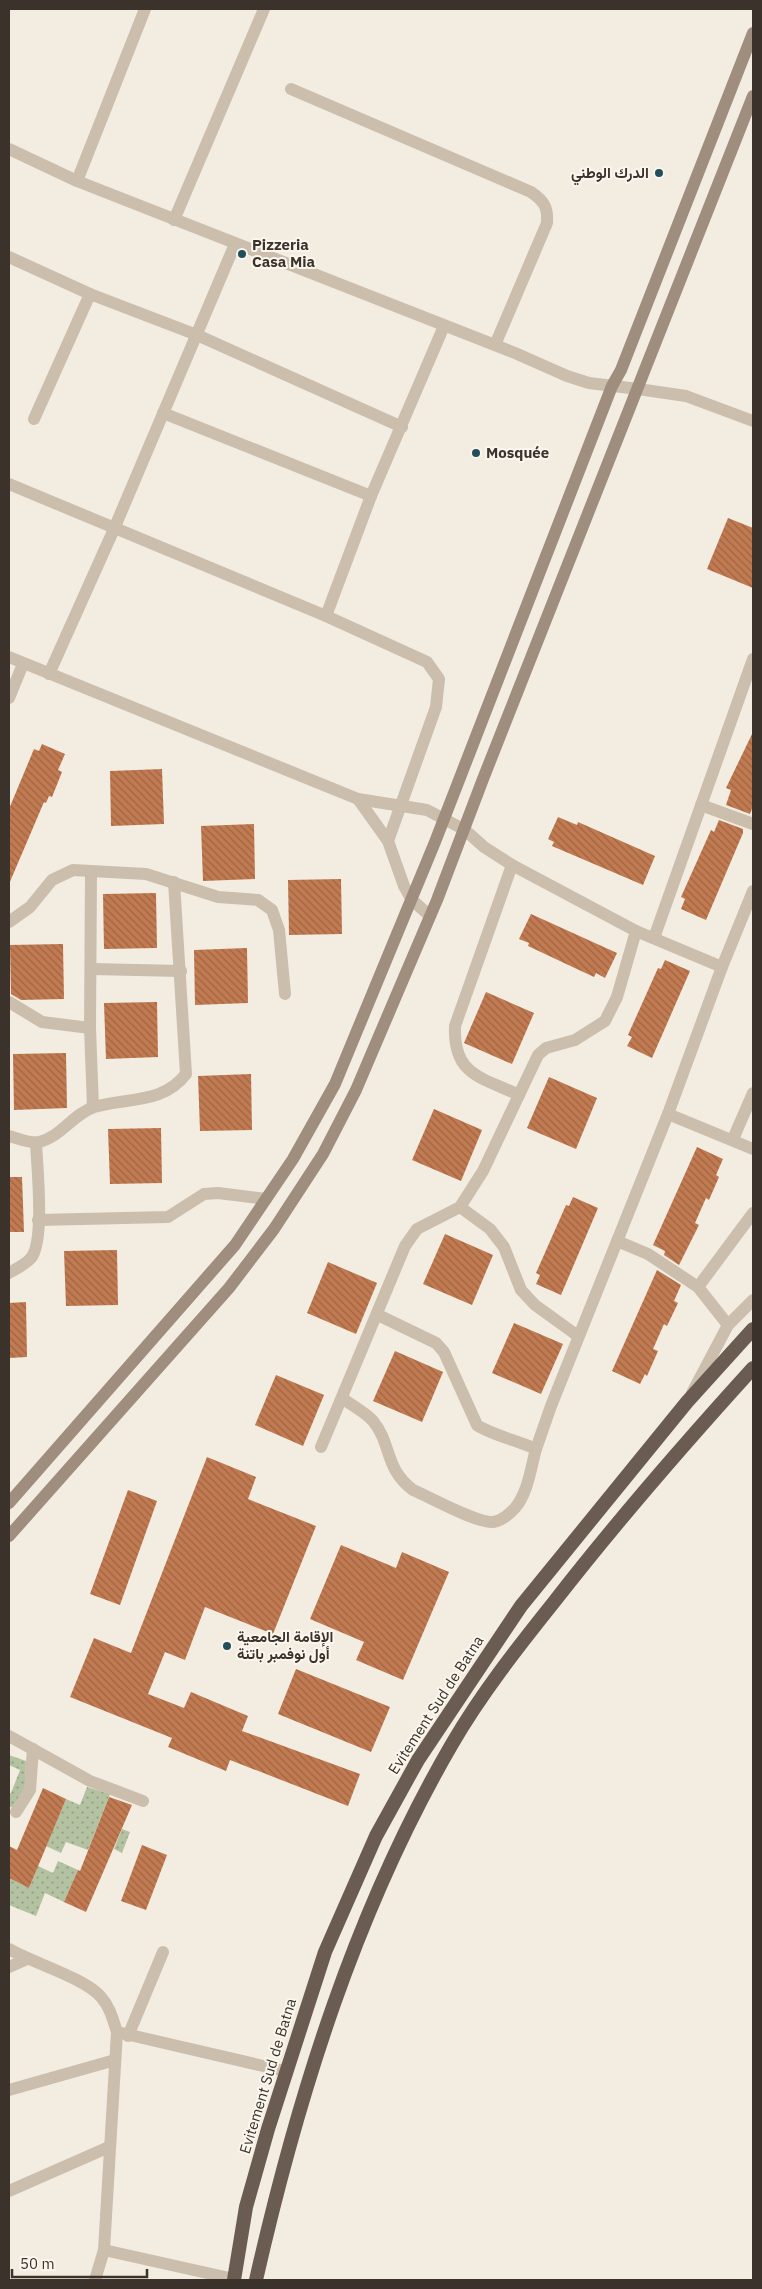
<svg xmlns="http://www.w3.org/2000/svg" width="762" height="2289" viewBox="0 0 762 2289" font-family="'IBM Plex Sans',Vazirmatn,sans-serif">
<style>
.garden{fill:url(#garden-dots)}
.building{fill:url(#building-back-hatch)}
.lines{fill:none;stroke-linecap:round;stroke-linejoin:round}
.minor{stroke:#cbbead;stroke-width:12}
.tertiary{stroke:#cbbead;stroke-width:12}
.secondary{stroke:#9f8e7e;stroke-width:12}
.trunk{stroke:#6a5c50;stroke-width:14}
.poi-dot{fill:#224f5a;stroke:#faf6ee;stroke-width:2}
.labels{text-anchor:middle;stroke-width:4;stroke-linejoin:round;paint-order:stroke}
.poi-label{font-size:15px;font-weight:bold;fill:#3a322b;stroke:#faf6ee;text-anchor:start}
.street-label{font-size:15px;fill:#3a322b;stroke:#faf6ee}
</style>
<defs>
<pattern id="garden-dots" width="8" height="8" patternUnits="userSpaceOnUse" patternTransform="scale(1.25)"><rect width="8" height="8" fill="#b3c2a1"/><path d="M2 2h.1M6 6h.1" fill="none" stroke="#939e83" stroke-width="1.8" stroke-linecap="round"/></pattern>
<pattern id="building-back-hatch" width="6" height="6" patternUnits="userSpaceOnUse" patternTransform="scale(1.25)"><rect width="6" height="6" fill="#c17a51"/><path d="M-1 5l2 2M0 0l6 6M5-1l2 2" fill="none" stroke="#9e6543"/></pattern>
</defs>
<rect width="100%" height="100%" fill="#f3ede1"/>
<g class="garden">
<path d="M9 1755 26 1761 25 1787 15 1809 9 1806V1793H11L20 1770 9 1765Z"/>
<path d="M87 1787 110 1794 88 1850 66 1842 61 1853 46 1846 66 1799 80 1805Z"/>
<path d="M122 1829 130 1832 122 1853 114 1849Z"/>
<path d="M58 1861 78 1870 64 1902 45 1893 36 1916 9 1905V1878L29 1888 38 1866 53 1873Z"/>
</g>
<g class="building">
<path d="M728 518 753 528V588L707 569Z"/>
<path d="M753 732V806L750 814 726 805 731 790 726 788Z"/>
<path d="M42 744 65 754 58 770 62 772 52 797 49 796 46 803 44 802 9 884V809L34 749 39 751Z"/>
<path d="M162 769 164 824 111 826 110 771Z"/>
<path d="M558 817 577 825 578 822 655 856 643 885 552 846 554 842 548 839Z"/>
<path d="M719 820 743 829V833L706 920 681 909 685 899 681 897 711 830 714 832Z"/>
<path d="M254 824 255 879 203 881 201 826Z"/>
<path d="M341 879 342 934 289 935 288 880Z"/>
<path d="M156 893 157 948 104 949 103 894Z"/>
<path d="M531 914 617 953 605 978 596 973 594 977 579 970 528 946 529 943 519 939Z"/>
<path d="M63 944 64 999 21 1000 11 994 10 945Z"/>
<path d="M247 948 248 1003 195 1005 194 950Z"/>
<path d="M665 960 690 971 652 1058 627 1046 632 1037 628 1035 658 968 661 969Z"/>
<path d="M486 992 534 1013 512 1064 464 1043Z"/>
<path d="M157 1002 158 1057 106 1059 104 1003Z"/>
<path d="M66 1053 67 1108 14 1110 13 1054Z"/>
<path d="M251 1074 252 1130 200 1131 198 1076Z"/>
<path d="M549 1077 597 1098 576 1149 527 1128Z"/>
<path d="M434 1109 482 1130 461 1181 412 1160Z"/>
<path d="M161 1128 162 1183 110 1184 108 1129Z"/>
<path d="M697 1147 723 1159 716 1175 719 1177 709 1200 706 1198 695 1223 699 1225 679 1265 664 1255 665 1251 653 1245Z"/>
<path d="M9 1177H22L24 1232H9Z"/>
<path d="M573 1197 598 1208 561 1295 536 1284 540 1275 536 1273 566 1205 569 1206Z"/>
<path d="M445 1234 493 1255 472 1305 423 1284Z"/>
<path d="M117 1250 118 1305 66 1306 64 1251Z"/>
<path d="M328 1262 377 1283 356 1334 307 1313Z"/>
<path d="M657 1270 681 1285 674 1301 678 1303 667 1326 664 1324 653 1349 658 1351 647 1376 645 1374 640 1384 612 1371Z"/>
<path d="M26 1302 27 1357 9 1358V1303Z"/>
<path d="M514 1323 563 1344 541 1394 492 1373Z"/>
<path d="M395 1351 443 1372 422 1422 373 1401Z"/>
<path d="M276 1375 324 1395 303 1446 255 1425Z"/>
<path d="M207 1457 256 1477 248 1499 316 1526 273 1634 205 1607 185 1660 165 1652 148 1694 184 1708 191 1692 248 1716 242 1731 360 1774 348 1806 230 1760 226 1771 168 1747 172 1738 70 1697 94 1638 131 1653Z"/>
<path d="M128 1490 157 1501 120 1605 90 1594Z"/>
<path d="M341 1545 396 1568 402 1552 449 1572 403 1680 356 1660 364 1642 310 1619Z"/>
<path d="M296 1669 390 1707 371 1752 278 1714Z"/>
<path d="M43 1788 66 1799 29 1888 9 1878V1846L17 1850Z"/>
<path d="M109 1797 132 1805 86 1912 64 1902 78 1870 80 1871Z"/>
<path d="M142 1845 167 1855 146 1910 121 1901Z"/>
</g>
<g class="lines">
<g class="minor">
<path d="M291 89 531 192C544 201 548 207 547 223L495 345"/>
<path d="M77 181 145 9"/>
<path d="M174 220 264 9"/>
<path d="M9 257 90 294 197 335 402 427"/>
<path d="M638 389 686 396 753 421"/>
<path d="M163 413 371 496"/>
<path d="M34 419 90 294"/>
<path d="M9 484 326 616 427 662 439 679 436 707 388 841"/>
<path d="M326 616 371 496 444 326"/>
<path d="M49 674 114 529 235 244"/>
<path d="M9 698 23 664"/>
<path d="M701 805 753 824"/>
<path d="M465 830 484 847 512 865 636 931 722 967"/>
<path d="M91 871 90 1028 93 1107"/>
<path d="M9 922 30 907 52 880 73 870 146 874 218 897 258 900 272 910 279 930 285 994"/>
<path d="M654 938 753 659"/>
<path d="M92 969 181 971"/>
<path d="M9 1002 42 1022 90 1028"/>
<path d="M519 1095 538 1055 546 1048 575 1040 605 1021 617 997 636 931"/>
<path d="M668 1114 753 1149"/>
<path d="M9 1136C17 1138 30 1144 39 1142 61 1137 73 1114 94 1107 127 1097 162 1105 186 1074L174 882"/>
<path d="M733 1139 753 1093"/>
<path d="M460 1207 490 1229 504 1247 521 1290 535 1305 578 1336"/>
<path d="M38 1220 168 1217 204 1194 218 1193 266 1199"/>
<path d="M617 1241 648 1254 698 1287 728 1325"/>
<path d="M9 1273C16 1269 26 1264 31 1258 45 1241 37 1166 36 1143"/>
<path d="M698 1287 753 1213"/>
<path d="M378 1315 436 1343 444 1352 477 1425C487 1433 521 1442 536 1449L551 1406 668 1114 722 967 753 891"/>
<path d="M692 1393 728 1325 753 1300"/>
<path d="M342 1398C351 1405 365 1412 373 1421 392 1444 384 1468 413 1490 430 1497 476 1523 493 1522 501 1521 510 1514 515 1508 528 1493 531 1467 536 1449"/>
<path d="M321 1447 405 1246 417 1229 460 1207 483 1171 519 1095C481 1077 453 1075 455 1026L512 865"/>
<path d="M9 1736 90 1781 143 1801"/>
<path d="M16 1812 30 1790 33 1749"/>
<path d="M9 1949C33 1963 85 1978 101 1997 110 2007 113 2020 117 2032L104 2250 95 2280"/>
<path d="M9 1967 27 1959"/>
<path d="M117 2032 285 2071"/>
<path d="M128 2036 163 1952"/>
<path d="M9 2090 115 2060"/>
<path d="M9 2191 109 2147"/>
<path d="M104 2250 234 2279"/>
</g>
<g class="tertiary">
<path d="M9 149 77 181 515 353 567 376 589 383 638 389"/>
<path d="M9 657 358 799 427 810 465 830"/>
<path d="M358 799 388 841 404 886 412 900 430 916"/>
</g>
<g class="secondary">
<path d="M9 1503 235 1245 293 1159 335 1084 435 842 612 386 621 370 753 33"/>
<path d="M9 1536 229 1288 274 1229 323 1154 356 1090 437 900 483 779 753 96"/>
</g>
<g class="trunk">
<path d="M234 2280 246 2207 268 2129 325 1952 376 1836 418 1760 521 1606 687 1402 753 1329"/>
<path d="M256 2280C298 2095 356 1909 452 1744 481 1694 518 1647 554 1602 617 1521 684 1444 753 1368"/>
</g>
</g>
<g class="poi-dot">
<circle cx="659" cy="173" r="5"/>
<circle cx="242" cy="254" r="5"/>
<circle cx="476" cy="453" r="5"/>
<circle cx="227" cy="1646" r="5"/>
</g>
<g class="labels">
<g class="poi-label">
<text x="649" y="178" text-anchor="end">الدرك الوطني</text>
<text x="252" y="250">Pizzeria<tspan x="252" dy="17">Casa Mia</tspan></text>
<text x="486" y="458">Mosquée</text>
<text x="237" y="1642">الإقامة الجامعية<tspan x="237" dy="17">أول نوفمبر باتنة</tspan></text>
</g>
<g class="street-label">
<text transform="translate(436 1705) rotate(-57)" y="5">Evitement Sud de Batna</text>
<text transform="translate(268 2076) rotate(-73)" y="5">Evitement Sud de Batna</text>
</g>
</g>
<rect width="762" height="2289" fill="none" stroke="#3a322b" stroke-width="20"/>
<path d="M12 2269v8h135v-8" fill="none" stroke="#3a322b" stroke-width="2.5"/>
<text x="20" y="2269" font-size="15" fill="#3a322b" stroke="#faf6ee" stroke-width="4" paint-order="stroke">50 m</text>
</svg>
